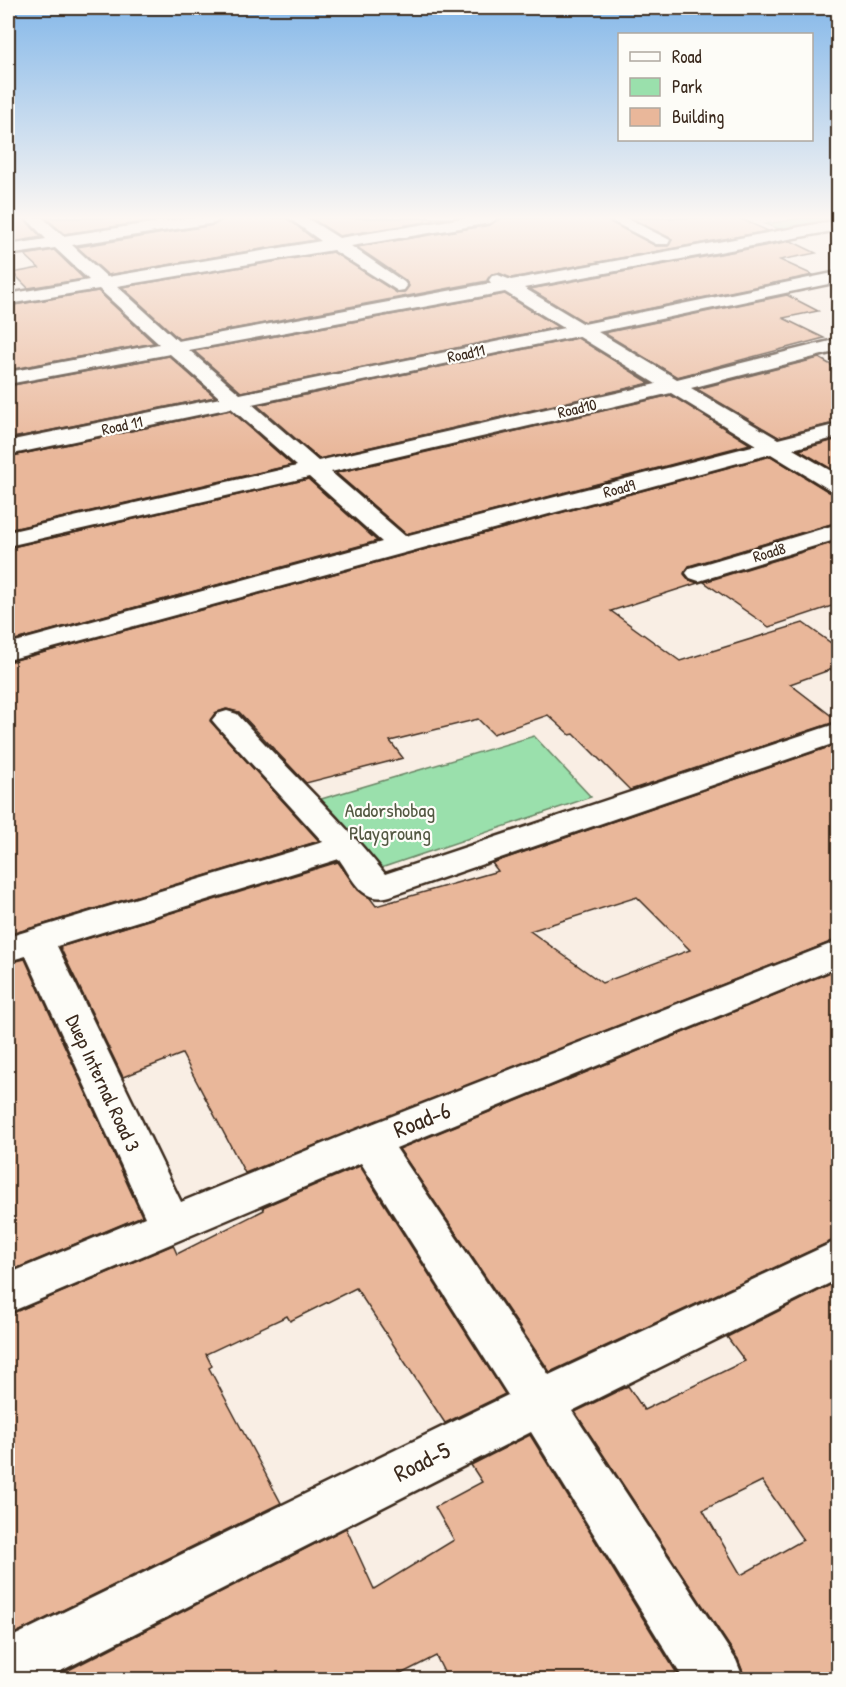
<svg xmlns="http://www.w3.org/2000/svg" width="846" height="1687" viewBox="0 0 846 1687" font-family="'Patrick Hand',sans-serif">
<style>
.green{fill:#9ae0ac;stroke:#6a8565;stroke-width:1.5}
.building{fill:#e9b79a;stroke:#3b2a1e;stroke-width:1.5;fill-rule:evenodd}
.lines{fill:none;stroke-linecap:round;stroke-linejoin:round}
.minor-casing{stroke:#3b2a1e;stroke-width:5}
.minor{fill:#fdfcf7;fill-rule:evenodd}
.labels{text-anchor:middle;stroke-width:4.5;stroke-linejoin:round;paint-order:stroke}
.far-street-label{font-size:16px;fill:#3b2a1e;stroke:#fdfcf7}
.park-label{font-size:20px;fill:#535842;stroke:#fdfcf7}
.street-label{font-size:20px;fill:#3b2a1e;stroke:#fdfcf7}
.near-street-label{font-size:24px;fill:#3b2a1e;stroke:#fdfcf7}
</style>
<rect width="100%" height="100%" fill="#f9eee4"/>
<filter id="ink" filterUnits="userSpaceOnUse"><feTurbulence type="fractalNoise" baseFrequency=".0167" numOctaves="2"/><feDisplacementMap in="SourceGraphic" scale="12" xChannelSelector="R" yChannelSelector="G"/><feConvolveMatrix kernelMatrix="1 2 1 2 8 2 1 2 1" color-interpolation-filters="sRGB"/></filter>
<g filter="url(#ink)">
<g class="green">
<path d="M803 218H838V222L787 232 765 224Z"/>
<path d="M486 276 499 284 174 343 164 333Z"/>
<path d="M152 335 164 347 8 375V362Z"/>
<path d="M534 736 591 797 369 872 318 800Z"/>
</g>
<g class="building">
<path d="M8 218H24L41 237 13 242 8 237Z"/>
<path d="M46 218H172L64 234Z"/>
<path d="M224 218H287L315 240 108 275 77 247 214 225Z"/>
<path d="M311 218H451L339 236Z"/>
<path d="M500 218H604L656 246H668L672 239 630 218H739L768 231 511 278 499 273 492 274 487 281 179 339 122 287 333 252 397 293 404 292 409 286 405 280 357 247 490 225Z"/>
<path d="M791 241 816 253 780 260 813 275 584 322 530 289Z"/>
<path d="M54 250 84 279 28 288 13 273 39 268 25 255Z"/>
<path d="M98 291 154 343 8 370V306Z"/>
<path d="M505 294 558 327 241 392 194 351Z"/>
<path d="M787 295 818 311 783 318 824 338 677 377 604 333Z"/>
<path d="M578 338 650 383 319 459 257 405Z"/>
<path d="M169 356 215 397 8 439V386Z"/>
<path d="M819 358 838 369V422L778 437 697 389Z"/>
<path d="M671 395 750 444 406 534 336 473Z"/>
<path d="M230 410 292 465 8 530V457Z"/>
<path d="M838 439V473L799 450Z"/>
<path d="M771 456 829 492 838 494V522L689 566 684 574 689 580 698 583 611 611 680 661 803 623 838 648V667L790 684 838 721 630 790 574 734 570 735 548 715 493 734 478 719 390 741 403 758 306 783 239 712 226 709 215 713 210 721 319 841 8 935V662Z"/>
<path d="M308 479 377 541 8 642V548Z"/>
<path d="M838 541V604L769 627 704 582Z"/>
<path d="M838 744V939L245 1173 182 1054 123 1077 60 947 338 862 358 890 370 898 376 906 498 871 492 863ZM637 897 690 950 602 983 530 931Z"/>
<path d="M25 959 142 1216 8 1272V963Z"/>
<path d="M838 969V1238L550 1372 399 1149Z"/>
<path d="M360 1166 505 1394 445 1423 356 1288 290 1321 287 1316 206 1354 212 1366 209 1368 281 1503 8 1637V1315L173 1245 177 1254 264 1210 263 1207Z"/>
<path d="M838 1281V1680H746L738 1659 575 1412 628 1386 644 1410 745 1361 727 1337ZM762 1481 803 1540 741 1575 703 1510Z"/>
<path d="M530 1435 681 1680H448L436 1656 389 1680H49L346 1528 374 1589 454 1540 435 1507 482 1482 471 1465Z"/>
</g>
<g class="lines">
<defs>
<g id="minor">
<path d="M26 218H43L63 236 185 218H222L214 223 72 245 107 277 321 241 289 218H307L339 238 463 218H498L490 223 351 246 404 282 407 286 404 290 398 291 333 250 117 286 178 341 491 283 489 280 492 276 498 275 511 280 838 220V230L524 288 584 324 838 272V282L598 332 677 379 838 339V351L691 388 778 439 838 424V437L793 449 838 475V492L830 490 771 454 8 660V644L382 542 309 477 8 546V532L297 466 231 408 8 455V441L220 398 170 354 8 384V372L159 344 99 289 8 304V294L89 280 55 248 8 255V245L46 239ZM505 292 564 328 240 394 189 350ZM578 336 656 384 318 461 252 404ZM671 393 756 445 405 536 331 472Z"/>
<path d="M606 218H626L670 240 668 244H656Z"/>
<path d="M838 524V539L699 581 690 578 686 573 690 568Z"/>
<path d="M227 711 237 714C286 768 340 817 385 874L838 723V742L390 896C361 904 354 880 339 859L57 946 181 1202 354 1131 838 941V967L396 1148 549 1375 838 1240V1279L572 1411 736 1660 744 1680H684L531 1432 43 1680H8V1639L508 1395 361 1163 8 1313V1274L145 1217 26 956 8 961V937L323 842 217 726 212 720 217 714Z"/>
</g>
</defs>
<use href="#minor" class="minor-casing"/>
<use href="#minor" class="minor"/>
</g>
</g>
<linearGradient id="sky" x2="0" y2="1"><stop stop-color="#85b8e9"/><stop offset="0.48" stop-color="#fcf7f3"/><stop offset="1" stop-color="#fcf7f3" stop-opacity="0"/></linearGradient>
<rect width="846" height="454" fill="url(#sky)"/>
<g class="labels">
<g class="far-street-label">
<text transform="translate(466 353) rotate(-12)" y="6">Road11</text>
<text transform="translate(577 408) rotate(-13)" y="6">Road10</text>
<text transform="translate(122 425) rotate(-12)" y="6">Road 11</text>
<text transform="translate(619 488) rotate(-15)" y="6">Road9</text>
<text transform="translate(769 552) rotate(-17)" y="6">Road8</text>
</g>
<g class="park-label">
<text x="390" y="817">Aadorshobag<tspan x="390" dy="23">Playgroung</tspan></text>
</g>
<g class="street-label">
<text transform="translate(103 1083) rotate(65)" y="7">Duep Internal Road 3</text>
</g>
<g class="near-street-label">
<text transform="translate(422 1120) rotate(-22)" y="8">Road-6</text>
<text transform="translate(422 1462) rotate(-27)" y="8">Road-5</text>
</g>
</g>
<rect width="846" height="1687" fill="none" stroke="#fdfcf7" stroke-width="30"/>
<rect x="15" y="15" width="816" height="1657" fill="none" stroke="#3b2a1e" stroke-width="2" filter="url(#ink)"/>
<rect x="618" y="33" width="195" height="108" fill="#fdfcf7" stroke="#afa8a0" stroke-width="1.5"/>
<rect x="630" y="52" width="30" height="9" fill="#fdfcf7" stroke="#afa8a0" stroke-width="1.5"/>
<text x="672" y="63" font-size="18" fill="#3b2a1e">Road</text>
<rect x="630" y="78" width="30" height="18" fill="#9ae0ac" stroke="#afa8a0" stroke-width="1.5"/>
<text x="672" y="93" font-size="18" fill="#3b2a1e">Park</text>
<rect x="630" y="108" width="30" height="18" fill="#e9b79a" stroke="#afa8a0" stroke-width="1.5"/>
<text x="672" y="123" font-size="18" fill="#3b2a1e">Building</text>
</svg>
